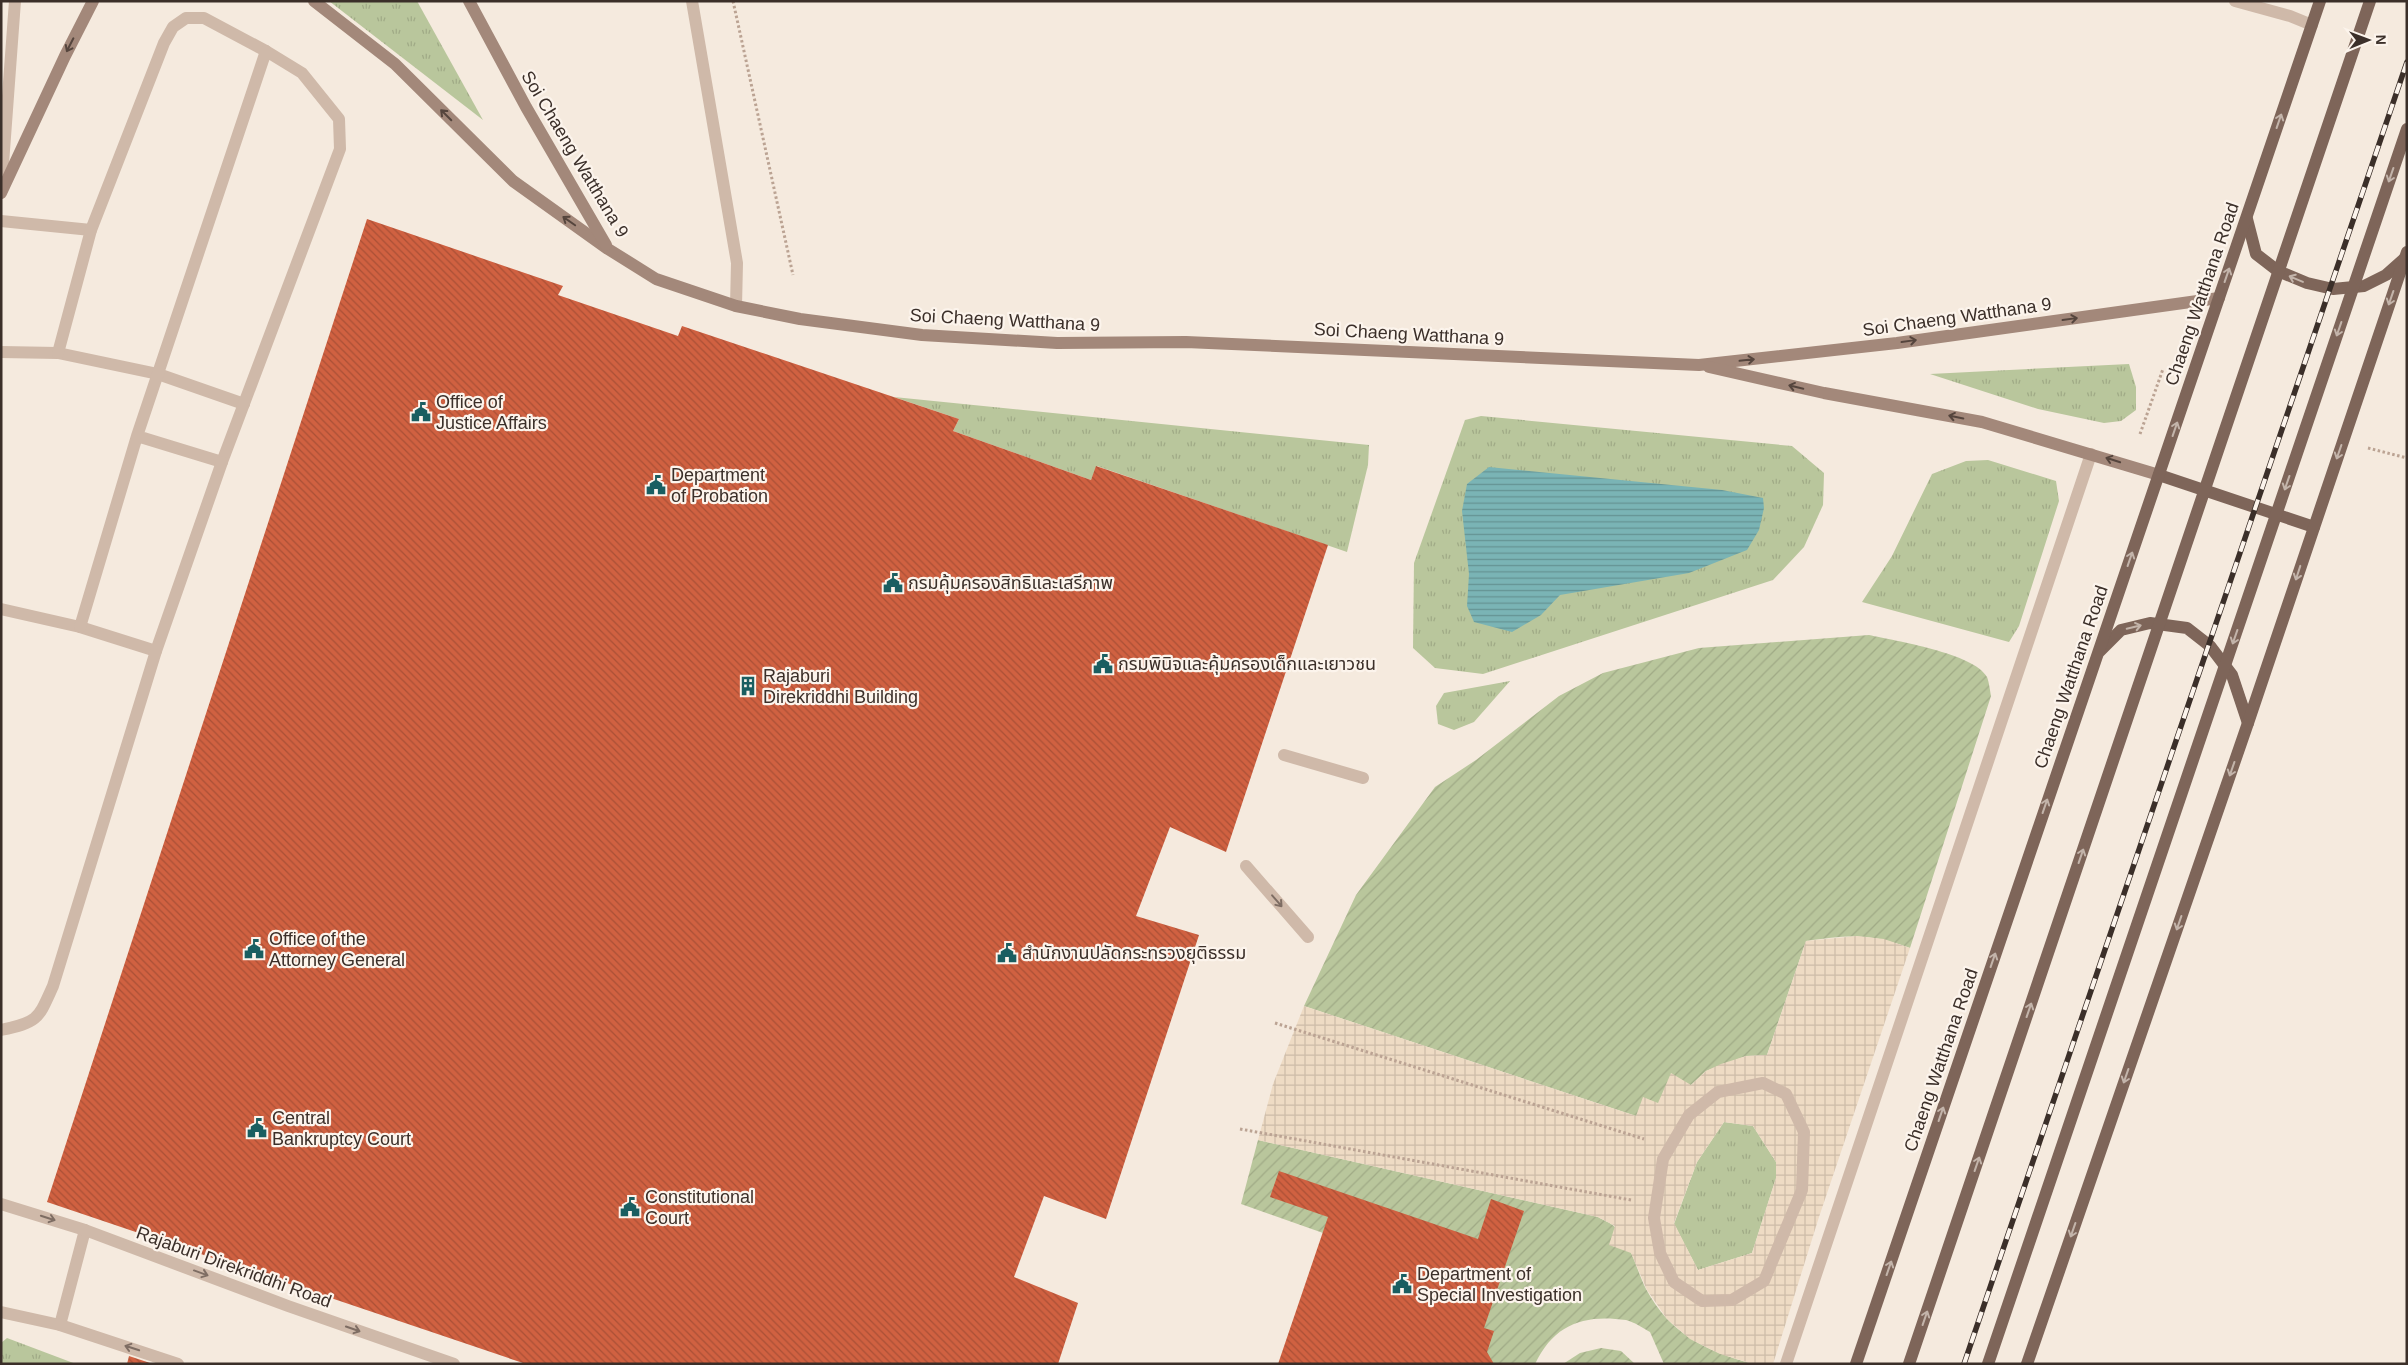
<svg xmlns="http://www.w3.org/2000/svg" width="2408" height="1365" viewBox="0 0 2408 1365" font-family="Helvetica,'Noto Sans Thai',sans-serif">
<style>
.grass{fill:url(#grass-tufts)}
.garden{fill:url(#garden-furrows)}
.plaza{fill:url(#plaza-grid);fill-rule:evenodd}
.water{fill:url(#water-rules)}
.building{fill:url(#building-back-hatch)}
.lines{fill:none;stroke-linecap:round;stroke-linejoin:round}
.path{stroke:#bba393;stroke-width:3;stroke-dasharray:2.5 2.5;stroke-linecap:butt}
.lane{stroke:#cfb9a9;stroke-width:12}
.street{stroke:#cfb9a9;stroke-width:12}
.secondary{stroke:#a3887a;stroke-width:12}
.primary{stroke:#7e6559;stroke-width:12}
.rail-casing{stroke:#3b2f29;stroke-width:5.5}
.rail{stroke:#fcf4ec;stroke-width:4;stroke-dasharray:11;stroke-linecap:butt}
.oneway{stroke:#55453d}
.oneway2{stroke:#c3b4aa}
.oneway3{stroke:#7e6d63}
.labels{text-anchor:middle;stroke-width:4.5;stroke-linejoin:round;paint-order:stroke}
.street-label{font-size:18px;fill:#3b2f29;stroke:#fcf4ec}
.poi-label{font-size:18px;fill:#3b2f29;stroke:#fcf4ec;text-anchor:start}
</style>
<defs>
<pattern id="grass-tufts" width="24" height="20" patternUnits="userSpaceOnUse" patternTransform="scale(1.25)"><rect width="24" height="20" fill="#b9c69c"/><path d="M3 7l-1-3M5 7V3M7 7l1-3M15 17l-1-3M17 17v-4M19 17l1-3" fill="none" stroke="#a0aa86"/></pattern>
<pattern id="garden-furrows" width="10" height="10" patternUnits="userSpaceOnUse" patternTransform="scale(1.25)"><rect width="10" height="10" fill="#b9c69c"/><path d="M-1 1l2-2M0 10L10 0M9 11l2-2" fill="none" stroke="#a0aa86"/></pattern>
<pattern id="plaza-grid" width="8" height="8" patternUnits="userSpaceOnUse" patternTransform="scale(1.25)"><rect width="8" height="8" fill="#eedbc4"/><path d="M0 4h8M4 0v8" fill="none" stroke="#cdbca8"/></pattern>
<pattern id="water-rules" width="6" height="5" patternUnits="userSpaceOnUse" patternTransform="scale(1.25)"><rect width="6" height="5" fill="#7ab4b5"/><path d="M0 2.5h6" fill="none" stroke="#659393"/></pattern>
<pattern id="building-back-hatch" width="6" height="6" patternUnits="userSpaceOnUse" patternTransform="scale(1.25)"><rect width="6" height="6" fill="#d06141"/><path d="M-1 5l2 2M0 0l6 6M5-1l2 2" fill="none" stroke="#aa5036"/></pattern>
</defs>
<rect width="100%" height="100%" fill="#f5eade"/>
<g class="grass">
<path d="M329 1H417L483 120Z"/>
<path d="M2129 364 2136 387V410L2121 421 2104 423 2038 409 1930 374Z"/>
<path d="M894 397 1369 445 1368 465 1347 552 1097 466 1091 480 953 431 959 419Z"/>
<path d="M1481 416 1792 446 1824 473 1823 505 1804 547 1773 580 1483 674 1435 668 1413 648 1414 563 1465 420Z"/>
<path d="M1988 460 2056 481 2059 501 2019 626 2009 642 1862 602 1892 556 1932 474 1966 461Z"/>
<path d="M1510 681 1474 722 1454 730 1438 724 1436 706 1444 693Z"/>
<path d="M1724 1122 1753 1126 1776 1162V1178L1752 1253 1698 1270 1674 1224 1697 1162Z"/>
<path d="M7 1338 76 1364H1V1343Z"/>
</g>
<g class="garden">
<path d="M1869 635C1895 641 1974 653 1987 677 1989 682 1990 690 1991 696L1910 948C1870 933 1848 935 1806 941L1767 1055 1746 1056 1706 1071 1691 1085 1636 1116 1304 1006 1356 895 1435 787 1476 760 1559 696 1603 673 1699 648Z"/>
<path d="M1258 1140 1598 1217C1603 1220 1611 1223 1615 1227 1631 1243 1636 1269 1646 1289 1670 1334 1706 1351 1753 1364H1664L1650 1332C1643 1328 1634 1322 1626 1320 1584 1314 1554 1324 1535 1364H1455L1476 1287 1241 1204Z"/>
<path d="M1601 1348 1621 1351 1635 1364H1563L1580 1353Z"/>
</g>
<path class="plaza" d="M1857 936 1884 939 1910 948 1819 1217 1773 1364H1753L1720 1354 1690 1339 1667 1319 1647 1290 1631 1253 1609 1245 1615 1226 1598 1217 1258 1140 1273 1084 1304 1006 1636 1116 1643 1097 1658 1103 1671 1073 1691 1085 1706 1071 1721 1064 1746 1056 1767 1055 1806 941ZM1724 1122 1753 1126 1776 1162V1178L1752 1253 1698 1270 1674 1223 1697 1162Z"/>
<path class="water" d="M1489 467 1722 490 1763 498 1764 508 1759 530 1747 550 1689 573 1560 595 1541 615 1512 632 1474 622 1467 606 1469 574 1462 511 1467 484Z"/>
<g class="building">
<path d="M367 219 563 286 558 295 678 336 682 326 959 419 953 431 1091 480 1096 466 1328 545 1226 852 1170 827 1136 916 1199 935 1106 1219 1044 1196 1014 1277 1078 1303 1058 1364H526L47 1202Z"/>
<path d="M1279 1171 1478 1239 1491 1199 1524 1211 1484 1328 1494 1331 1487 1352 1494 1364H1278L1328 1217 1270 1197Z"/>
<path d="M129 1356 150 1363V1364H127Z"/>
</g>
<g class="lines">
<g class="path">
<path d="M733 1 793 275"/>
<path d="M2140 434 2163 369"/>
<path d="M2368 448 2407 458"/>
<path d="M1275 1023 1644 1139"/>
<path d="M1240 1129 1631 1200"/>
</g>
<g class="lane">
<path d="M692 1 737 263 736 306"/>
<path d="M1 221 91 230"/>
<path d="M1 352 58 353 158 374 244 404"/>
<path d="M58 353 91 230 164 43 173 27 186 18H204L266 51"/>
<path d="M1 609 80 627 156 651"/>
<path d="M80 627 137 436 266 51 302 73 339 119 340 149 222 462 137 436"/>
<path d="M1284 755 1363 778"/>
<path d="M1246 866 1308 937"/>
<path d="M1 1030C39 1022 38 1019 53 986L156 651 222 462"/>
<path d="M60 1325 85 1230"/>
<path d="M1786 1364 2091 454"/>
</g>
<g class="street">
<path d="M2235 1 2290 16 2312 25"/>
<path d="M1 191 15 1"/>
<path d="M1763 1083 1786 1094 1804 1132 1802 1190 1764 1281 1732 1300 1702 1301 1674 1282 1660 1253 1654 1218 1663 1159 1689 1115 1718 1092Z"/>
<path d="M1 1204 85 1230 288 1306 454 1364"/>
<path d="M1 1312 60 1325 178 1364"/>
</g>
<g class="secondary">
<path d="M314 1 395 64 513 181 608 249 656 279 736 306 800 319 922 335 1057 343 1186 342 1699 365 1897 343 2219 298"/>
<path d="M469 1 526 107 606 245"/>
<path d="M1 193 65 56 93 1"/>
<path d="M1709 367 1824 393 1982 422 2159 475"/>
</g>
<g class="primary">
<path d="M2247 219 2256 254 2278 271 2307 283 2333 289 2364 286 2386 275 2404 259"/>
<path d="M2159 475 2314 527"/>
<path d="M2100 651 2121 630 2150 623 2187 628 2210 646 2232 675 2248 723"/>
<path d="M1856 1364 2320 1"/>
<path d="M1909 1364 2370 1"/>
<path d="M1988 1364 2407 129"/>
<path d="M2027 1364 2248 723 2407 252"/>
</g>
<defs>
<path id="rail" d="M1964 1364 2407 62"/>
</defs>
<use href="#rail" class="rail-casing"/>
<use href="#rail" class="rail"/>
</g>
<defs><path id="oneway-shaft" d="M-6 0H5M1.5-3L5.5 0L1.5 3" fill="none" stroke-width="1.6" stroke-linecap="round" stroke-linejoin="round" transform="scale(1.25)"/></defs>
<g class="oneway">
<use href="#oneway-shaft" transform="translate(70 45) rotate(117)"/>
<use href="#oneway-shaft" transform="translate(446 115) rotate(-135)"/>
<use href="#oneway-shaft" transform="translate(569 221) rotate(-145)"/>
<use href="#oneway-shaft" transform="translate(2070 319) rotate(-8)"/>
<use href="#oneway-shaft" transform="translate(1909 341) rotate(-8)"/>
<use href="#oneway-shaft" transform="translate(1747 360) rotate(-6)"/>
<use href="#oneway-shaft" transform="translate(1796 387) rotate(-167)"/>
<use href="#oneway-shaft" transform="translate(1956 417) rotate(-168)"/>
<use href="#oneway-shaft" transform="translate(2113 460) rotate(-162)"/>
</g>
<g class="oneway2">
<use href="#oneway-shaft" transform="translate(2279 121) rotate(-71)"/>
<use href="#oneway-shaft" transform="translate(2391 175) rotate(109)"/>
<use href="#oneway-shaft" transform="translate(2227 275) rotate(-71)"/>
<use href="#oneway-shaft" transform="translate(2296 279) rotate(-157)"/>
<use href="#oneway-shaft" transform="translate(2391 298) rotate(109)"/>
<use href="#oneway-shaft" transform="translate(2339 329) rotate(109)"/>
<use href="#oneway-shaft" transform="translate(2175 429) rotate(-71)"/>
<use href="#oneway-shaft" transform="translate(2339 452) rotate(109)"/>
<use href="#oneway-shaft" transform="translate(2287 483) rotate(109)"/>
<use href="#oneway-shaft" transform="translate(2130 559) rotate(-71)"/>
<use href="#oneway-shaft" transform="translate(2298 573) rotate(108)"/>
<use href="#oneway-shaft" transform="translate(2134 627) rotate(-13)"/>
<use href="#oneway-shaft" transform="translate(2235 637) rotate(109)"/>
<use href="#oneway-shaft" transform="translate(2232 769) rotate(109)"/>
<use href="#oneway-shaft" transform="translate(2045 806) rotate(-71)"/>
<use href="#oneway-shaft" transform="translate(2081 856) rotate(-71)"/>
<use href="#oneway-shaft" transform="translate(2179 923) rotate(109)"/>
<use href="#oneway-shaft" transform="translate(1993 960) rotate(-71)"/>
<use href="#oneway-shaft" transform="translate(2029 1010) rotate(-71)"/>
<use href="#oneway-shaft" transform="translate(2126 1076) rotate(109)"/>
<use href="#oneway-shaft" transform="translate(1941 1114) rotate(-71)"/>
<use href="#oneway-shaft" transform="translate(1977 1164) rotate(-71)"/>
<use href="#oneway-shaft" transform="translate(2073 1230) rotate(109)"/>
<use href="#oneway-shaft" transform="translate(1889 1268) rotate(-71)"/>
<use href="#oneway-shaft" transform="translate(1925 1318) rotate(-71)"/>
</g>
<g class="oneway3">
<use href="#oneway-shaft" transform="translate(1277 901) rotate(49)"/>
<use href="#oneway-shaft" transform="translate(48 1218) rotate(18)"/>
<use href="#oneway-shaft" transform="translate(201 1273) rotate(20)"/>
<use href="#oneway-shaft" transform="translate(353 1329) rotate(19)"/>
<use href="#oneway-shaft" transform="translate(132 1348) rotate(-162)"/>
</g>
<defs>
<symbol id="civic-bare" viewBox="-9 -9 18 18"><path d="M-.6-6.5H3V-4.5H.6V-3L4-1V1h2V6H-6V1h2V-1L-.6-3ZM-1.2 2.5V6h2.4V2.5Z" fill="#1a5e61" stroke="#fcf4ec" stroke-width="2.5" paint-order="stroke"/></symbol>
<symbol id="building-bare" viewBox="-9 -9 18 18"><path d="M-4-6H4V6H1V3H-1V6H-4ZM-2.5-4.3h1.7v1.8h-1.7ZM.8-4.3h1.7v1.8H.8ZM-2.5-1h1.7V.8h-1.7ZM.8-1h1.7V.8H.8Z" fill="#1a5e61" stroke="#fcf4ec" stroke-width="2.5" paint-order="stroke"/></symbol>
</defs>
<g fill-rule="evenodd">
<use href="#civic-bare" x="407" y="398" width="28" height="28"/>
<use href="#civic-bare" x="642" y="471" width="28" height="28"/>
<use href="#civic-bare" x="879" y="569" width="28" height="28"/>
<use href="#civic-bare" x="1089" y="650" width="28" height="28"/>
<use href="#building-bare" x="734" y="672" width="28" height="28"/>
<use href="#civic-bare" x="240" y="935" width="28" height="28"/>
<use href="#civic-bare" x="993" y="939" width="28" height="28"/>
<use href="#civic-bare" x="243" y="1114" width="28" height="28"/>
<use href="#civic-bare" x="616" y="1193" width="28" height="28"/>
<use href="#civic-bare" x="1388" y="1270" width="28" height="28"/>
</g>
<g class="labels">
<g class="street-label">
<text transform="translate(575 154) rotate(59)" y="6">Soi Chaeng Watthana 9</text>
<text transform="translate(2202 294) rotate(-71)" y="6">Chaeng Watthana Road</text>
<text transform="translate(1957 317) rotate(-8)" y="6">Soi Chaeng Watthana 9</text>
<text transform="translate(1005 320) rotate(3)" y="6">Soi Chaeng Watthana 9</text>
<text transform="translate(1409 334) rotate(3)" y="6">Soi Chaeng Watthana 9</text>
<text transform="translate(2071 677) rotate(-71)" y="6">Chaeng Watthana Road</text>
<text transform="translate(1941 1060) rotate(-71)" y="6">Chaeng Watthana Road</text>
<text transform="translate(234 1267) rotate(20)" y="6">Rajaburi Direkriddhi Road</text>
</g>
<g class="poi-label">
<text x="436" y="408">Office of<tspan x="436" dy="21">Justice Affairs</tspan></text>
<text x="671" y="481">Department<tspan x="671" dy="21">of Probation</tspan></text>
<text x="908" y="589">กรมคุ้มครองสิทธิและเสรีภาพ</text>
<text x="1118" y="670">กรมพินิจและคุ้มครองเด็กและเยาวชน</text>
<text x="763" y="682">Rajaburi<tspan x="763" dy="21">Direkriddhi Building</tspan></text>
<text x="269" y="945">Office of the<tspan x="269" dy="21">Attorney General</tspan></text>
<text x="1022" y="959">สำนักงานปลัดกระทรวงยุติธรรม</text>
<text x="272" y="1124">Central<tspan x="272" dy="21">Bankruptcy Court</tspan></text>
<text x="645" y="1203">Constitutional<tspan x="645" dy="21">Court</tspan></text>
<text x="1417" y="1280">Department of<tspan x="1417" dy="21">Special Investigation</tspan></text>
</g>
</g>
<rect width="2408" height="1365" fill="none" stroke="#3b2f29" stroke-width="5"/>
<g transform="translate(2368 40) rotate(89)" stroke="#fcf4ec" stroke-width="4" paint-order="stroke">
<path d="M0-4L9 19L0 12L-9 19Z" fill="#3b2f29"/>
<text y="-8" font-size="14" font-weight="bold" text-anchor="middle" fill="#3b2f29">N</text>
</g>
</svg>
